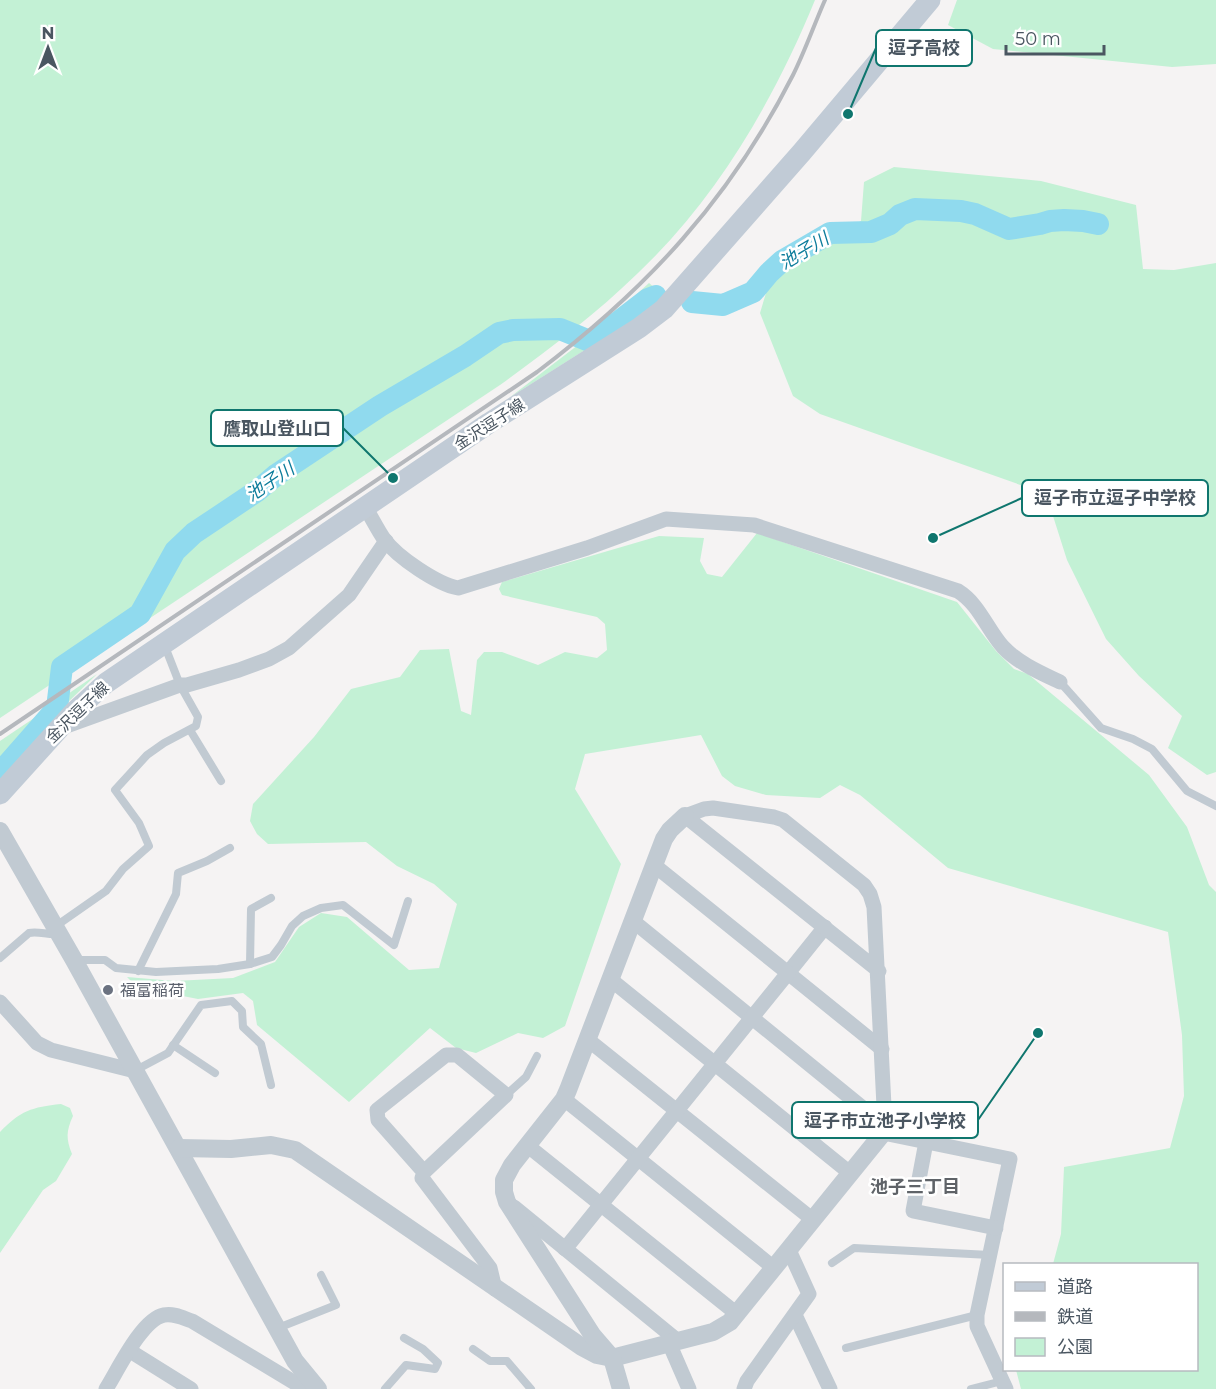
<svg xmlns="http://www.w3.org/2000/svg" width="1216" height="1389" viewBox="0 0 1216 1389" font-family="Montserrat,'Noto Sans JP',sans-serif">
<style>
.green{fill:#c3f1d5}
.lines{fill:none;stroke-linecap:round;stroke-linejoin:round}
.river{stroke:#90daee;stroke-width:22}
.service{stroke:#c1cad2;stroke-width:8}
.minor{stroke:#c1cad2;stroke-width:15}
.tertiary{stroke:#c1cad2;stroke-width:18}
.secondary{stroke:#c1cbd6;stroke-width:21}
.rail{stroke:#b5b8bd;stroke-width:4}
.worship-dot{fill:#6b7280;stroke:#fff;stroke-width:2}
.labels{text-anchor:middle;stroke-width:5;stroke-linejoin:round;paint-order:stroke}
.street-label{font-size:16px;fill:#4a5661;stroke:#fff}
.worship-label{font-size:16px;fill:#5b616d;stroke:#fff;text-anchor:start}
.water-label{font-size:18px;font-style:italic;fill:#0c7c9b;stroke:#fff}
.neighbourhood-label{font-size:18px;font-weight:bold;fill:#5f6368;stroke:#fff}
.leader{fill:none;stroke:#0f766e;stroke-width:2}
.callout-dot{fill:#0f766e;stroke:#fff;stroke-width:2}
.callout{fill:#fff;stroke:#0f766e;stroke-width:2}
.callout-label{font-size:18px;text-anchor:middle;font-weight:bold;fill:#4a5661}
</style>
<rect width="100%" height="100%" fill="#f5f3f3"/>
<g class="green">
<path d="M0 0H815C774 100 717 198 638 273 595 315 548 350 500 385L0 718Z"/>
<path d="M957 0H1216V64L1172 67 993 49 948 25Z"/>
<path d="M894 167 1041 181 1136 205 1143 269 1174 270 1216 263V772L1207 775 1168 748 1182 716 1139 676 1106 639 1067 560 1046 494 820 414 793 396 760 313 769 283 861 221 864 182Z"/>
<path d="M649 283 662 294 647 307 598 341 591 336Z"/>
<path d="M578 345 585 350 509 398Z"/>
<path d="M757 533 957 602 996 651 1014 669 1028 674 1149 775 1187 827 1209 885 1216 892V1389H1021L1016 1370H1196V1264H1053L1061 1234 1064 1167 1170 1148 1184 1096 1182 1035 1168 932 948 868 860 795 840 785 820 798 766 795 735 786 722 776 701 735 585 754 575 789 621 864 565 1026 543 1038 518 1033 476 1053 456 1048 430 1028 349 1102 257 1025 253 1001 243 993 198 999 137 987 127 977 174 981 233 978 275 962 299 927 321 913 347 917 409 970 439 968 457 904 434 884 397 866 366 842 268 844 257 834 250 821 253 804 314 737 351 689 400 677 420 650 449 649 461 711 471 715 477 660 484 652H502L538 665 565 652 597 658 607 650 605 624 597 617 502 595 499 589 502 582 659 536 704 538 700 561 707 574 722 577Z"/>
<path d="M97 674 64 706 65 696Z"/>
<path d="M52 706 51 711 2 769 0 768V741Z"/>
<path d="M61 1104 70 1108 73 1116C66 1131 66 1139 72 1154L56 1181 43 1190 0 1253V1132C20 1111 32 1107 61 1104Z"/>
</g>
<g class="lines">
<g class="river">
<path d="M692 302 723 305 753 292 769 273 782 261 830 233 871 232 890 224 900 215 915 209 961 211 975 214 1009 229 1040 224 1050 221 1064 220 1083 221 1098 224"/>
<path d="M0 773 57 708 62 667 140 614 175 551 194 533 257 491 276 475 380 406 465 356 499 333 513 330 560 329 592 342 648 299 656 296"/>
</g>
<g class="service">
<path d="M1060 682 1101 728 1133 739 1152 749 1187 791 1216 806"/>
<path d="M190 730 221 781"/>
<path d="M56 926 106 891 123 869 149 846 139 823 115 790 147 755 164 743 196 726 198 717 180 685 164 644"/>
<path d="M0 958 29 933C38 931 48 935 57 934"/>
<path d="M76 960H105L116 968 156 972 218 969 250 964 272 957 281 945 292 926 303 916 321 908 343 905 394 945 408 901"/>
<path d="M250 964 251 909 271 898"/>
<path d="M138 971 176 894 178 873 207 861 230 848"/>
<path d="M173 1045 215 1073"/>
<path d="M136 1070 168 1053 201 1005 232 1001 242 1011 243 1027 261 1044 271 1085"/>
<path d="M506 1095 526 1077 537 1056"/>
<path d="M832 1263 854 1248 990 1255"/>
<path d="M278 1328 336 1305 321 1275"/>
<path d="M846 1348 977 1315"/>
<path d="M473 1349 490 1361H507L531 1389"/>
<path d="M385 1389 406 1365 435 1369 438 1363 423 1349 404 1338"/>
<path d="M971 1389 1002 1381"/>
</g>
<g class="minor">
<path d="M365 507C372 518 377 529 384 539 397 557 437 584 458 588L587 548 666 519 754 525 958 591C979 604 987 629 1003 647 1018 663 1041 673 1060 682"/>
<path d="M61 728 180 685H187L239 670 269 659 289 648 349 595 386 541"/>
<path d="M633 921 885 1126"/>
<path d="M825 927 788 973 882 1049"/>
<path d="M879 971 685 816 704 809 713 808 774 817 783 820 864 885 870 894 874 907 885 1126"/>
<path d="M610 979 850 1173"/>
<path d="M0 1002 37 1043 51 1050 135 1071"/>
<path d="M587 1039 812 1219"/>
<path d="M564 1099 774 1268"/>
<path d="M883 1133 1010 1159 977 1315V1326L1006 1389"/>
<path d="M926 1142 913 1211 996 1228"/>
<path d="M528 1146 737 1314"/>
<path d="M424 1172 506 1095 457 1055H446L377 1110 378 1120 424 1172 422 1178 490 1268 495 1289"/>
<path d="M514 1207 678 1341"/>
<path d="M565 1249 788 973 654 865"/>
<path d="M795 1315 830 1389"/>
<path d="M669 1343 689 1389"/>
<path d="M130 1351 191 1389"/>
<path d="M106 1389C118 1370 142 1319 164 1315 174 1313 183 1318 192 1321L305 1389"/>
<path d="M744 1389 747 1381 809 1294 789 1250"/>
</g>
<g class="tertiary">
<path d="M0 831 74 960 295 1361 318 1389"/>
<path d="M179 1148 231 1149 271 1145 295 1150 582 1347 597 1355 612 1358 713 1332 730 1322 883 1133 885 1126"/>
<path d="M621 1389 612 1358 593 1336 507 1202 504 1192V1180L512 1165 564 1099 568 1090 664 839 670 830 685 816"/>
</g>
<path class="secondary" d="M0 794 75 711 106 683 489 423 639 328 664 309 802 152 930 0"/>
<path class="rail" d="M0 734 537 372C647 289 730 199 793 75 805 51 814 25 825 0"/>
</g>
<circle class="worship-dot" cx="108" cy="990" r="6"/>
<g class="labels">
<g class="street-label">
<text transform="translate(489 424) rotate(-33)" y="6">金沢逗子線</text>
<text transform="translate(77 712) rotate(-44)" y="6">金沢逗子線</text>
</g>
<g class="worship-label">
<text x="120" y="996">福富稲荷</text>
</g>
<g class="water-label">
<text transform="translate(804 251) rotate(-31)" y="6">池子川</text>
<text transform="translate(270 482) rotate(-34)" y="6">池子川</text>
</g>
<g class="neighbourhood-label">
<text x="915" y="1193">池子三丁目</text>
</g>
</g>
<path class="leader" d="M848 114L876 48M393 478L343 428M933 538L1022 498M1038 1033L978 1120"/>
<g class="callout-dot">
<circle cx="848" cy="114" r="6"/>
<circle cx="393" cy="478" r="6"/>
<circle cx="933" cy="538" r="6"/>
<circle cx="1038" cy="1033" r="6"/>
</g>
<g class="callout">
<rect x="876" y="30" width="96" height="36" rx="6"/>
<rect x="211" y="410" width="132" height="36" rx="6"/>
<rect x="1022" y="480" width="186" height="36" rx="6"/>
<rect x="792" y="1102" width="186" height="36" rx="6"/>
</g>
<g class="callout-label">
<text x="924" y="54">逗子高校</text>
<text x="277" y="435">鷹取山登山口</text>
<text x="1115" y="504">逗子市立逗子中学校</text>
<text x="885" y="1127">逗子市立池子小学校</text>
</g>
<rect x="1003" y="1263" width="195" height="108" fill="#ffffff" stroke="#b7bbc0" stroke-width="1.5"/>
<rect x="1015" y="1282" width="30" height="9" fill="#c1cbd6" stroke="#b7bbc0" stroke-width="1.5"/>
<text x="1057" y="1293" font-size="18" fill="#4a5661">道路</text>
<rect x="1015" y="1312" width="30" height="9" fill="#b5b8bd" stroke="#b7bbc0" stroke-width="1.5"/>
<text x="1057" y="1323" font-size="18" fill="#4a5661">鉄道</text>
<rect x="1015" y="1338" width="30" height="18" fill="#c3f1d5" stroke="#b7bbc0" stroke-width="1.5"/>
<text x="1057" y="1353" font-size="18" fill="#4a5661">公園</text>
<g transform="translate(48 48)" stroke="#ffffff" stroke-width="4.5" paint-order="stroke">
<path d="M0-4.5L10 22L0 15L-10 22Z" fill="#4a5661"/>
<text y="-9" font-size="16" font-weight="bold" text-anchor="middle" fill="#4a5661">N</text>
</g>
<path d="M1006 45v9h98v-9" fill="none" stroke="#4a5661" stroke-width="3"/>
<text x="1015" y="45" font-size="18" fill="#4a5661" stroke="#ffffff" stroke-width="4.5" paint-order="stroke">50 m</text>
</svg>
